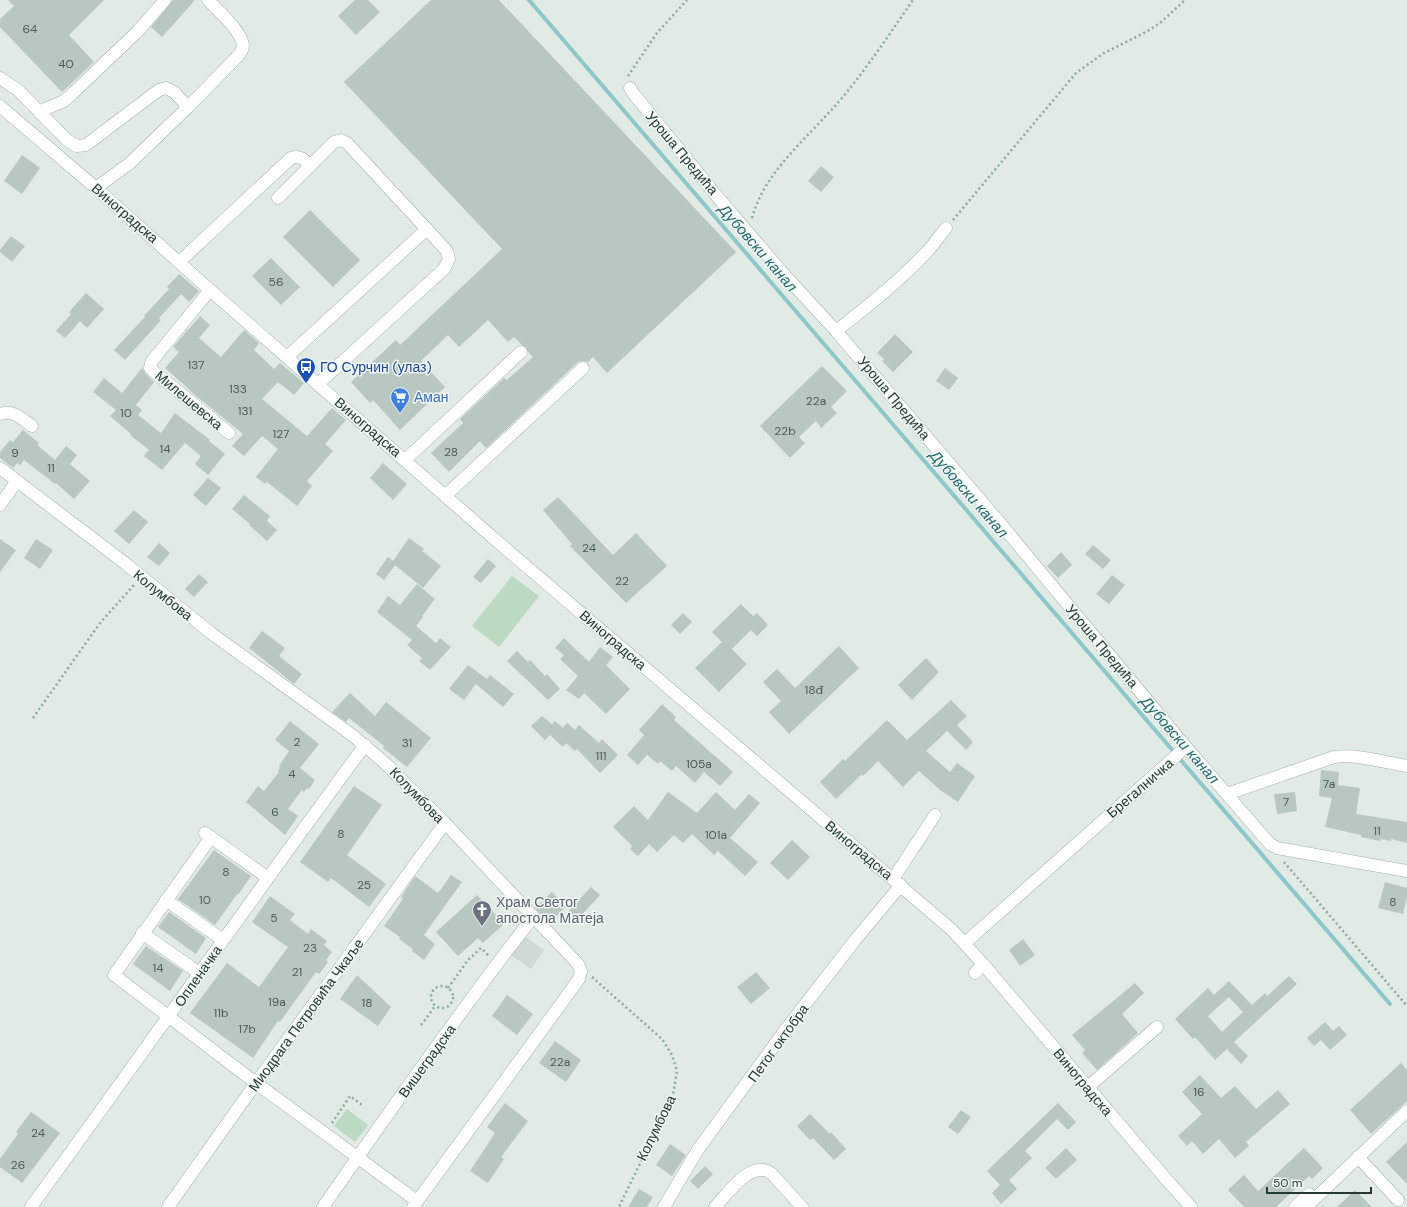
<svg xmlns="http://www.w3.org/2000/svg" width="1407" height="1207" viewBox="0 0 1407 1207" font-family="'DM Sans',sans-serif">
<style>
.built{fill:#cfdad4}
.green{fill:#bbdac1}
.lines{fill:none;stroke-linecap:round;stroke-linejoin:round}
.stream{stroke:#8dc6cb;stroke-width:4}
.building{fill:#b9c7c1;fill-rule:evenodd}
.minor-casing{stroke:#a4b1ab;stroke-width:13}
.path{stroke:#84ab9c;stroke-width:2.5;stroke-dasharray:2 3;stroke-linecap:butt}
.minor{stroke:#fff;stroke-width:12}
.labels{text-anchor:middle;stroke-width:3;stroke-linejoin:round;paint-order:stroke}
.number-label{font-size:12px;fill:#485c55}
.street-label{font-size:14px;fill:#233931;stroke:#f1f7f3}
.transit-label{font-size:14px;fill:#164399;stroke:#f1f7f3;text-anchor:start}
.shop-label{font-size:14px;fill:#366cbe;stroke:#f1f7f3;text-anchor:start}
.worship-label{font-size:14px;fill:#5b616d;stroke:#f1f7f3;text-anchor:start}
.water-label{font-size:15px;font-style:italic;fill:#226870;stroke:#f1f7f3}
</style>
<rect width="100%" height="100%" fill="#e1eae5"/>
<path class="built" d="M524 936 544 950 531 969 511 955Z"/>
<g class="green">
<path d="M512 576 539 596 499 647 472 626Z"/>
<path d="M347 1109 368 1125 355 1142 334 1126Z"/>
</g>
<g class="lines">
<path class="stream" d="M529 0 1390 1004"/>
</g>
<g class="building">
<path d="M8 0H104L69 35 94 62 62 92 0 27V19L14 6Z"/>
<path d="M173 0H195L162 37 151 27Z"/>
<path d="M355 0H368L380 12 356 35 338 16Z"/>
<path d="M431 0H499L736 252 607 373 593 357 588 362 582 361 578 362 486 448 480 441 449 472 431 453 463 423 460 419 504 378 507 380 533 357 528 352 526 347 522 345 514 337 508 342 488 320 459 347 448 335 421 361 445 387 400 430 373 400 370 403 351 382 396 340 400 345 502 249 344 82Z"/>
<path d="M22 155 40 168 22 194 4 181Z"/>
<path d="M821 166 834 177 821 192 808 181Z"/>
<path d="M310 210 360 260 333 287 283 237Z"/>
<path d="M11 236 25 246 12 262 0 252V250Z"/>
<path d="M271 258 300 287 281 305 252 276Z"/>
<path d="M179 274 199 291 189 302 181 294 159 318 161 320 125 360 114 350 145 317 144 316 169 289 167 287Z"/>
<path d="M86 293 104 309 87 328 80 321 65 338 56 331 71 314 69 312Z"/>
<path d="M200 316 210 325 199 338 221 357 244 330 259 343 254 350 274 369 280 363 304 383 294 395 278 382 262 399 307 436 332 408 346 420 325 444 333 451 307 481 312 486 297 506 267 482 265 484 256 477 278 449 262 436 244 456 232 446 243 434 190 391V390L165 368 179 352 173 347Z"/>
<path d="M895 334 913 352 893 372 882 361 884 359 877 353Z"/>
<path d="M822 366 847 391 831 407 837 413 821 428 816 421 799 437 805 443 790 458 760 426Z"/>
<path d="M142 368 145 373 154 382 136 405 142 410 138 415 161 433 175 413 210 440 209 441 225 454 208 475 195 464 201 456 185 443 162 470 144 456 149 450 130 435 131 434 110 416 116 410 93 392 104 378 122 393Z"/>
<path d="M945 368 958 378 949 390 936 381Z"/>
<path d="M23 430 39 443 37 445 55 460 66 446 77 455 70 464 90 481 74 499 56 483 55 484 24 460 20 465 17 463 13 468 0 458V452L10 440 13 442Z"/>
<path d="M383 463 407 484 393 500 370 478Z"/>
<path d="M208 478 221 488 206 506 193 495Z"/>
<path d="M244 495 270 516 267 521 277 530 267 541 249 525 250 524 232 509Z"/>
<path d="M558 497 613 555 636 533 667 566 626 603 570 546 572 544 543 510Z"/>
<path d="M134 510 148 522 129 544 114 531Z"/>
<path d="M409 538 424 549 422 551 441 566 423 588 395 565 384 580 376 574 388 557 393 561Z"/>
<path d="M0 539 16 550 0 572Z"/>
<path d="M36 539 53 550 40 569 24 558Z"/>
<path d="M159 543 170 553 159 566 147 557Z"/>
<path d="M1093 545 1111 560 1103 569 1085 554Z"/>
<path d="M1061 552 1072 565 1058 578 1047 566Z"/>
<path d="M488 559 496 566 481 583 473 577Z"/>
<path d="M199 574 208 582 194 597 185 589Z"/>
<path d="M1112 575 1125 585 1109 604 1096 594Z"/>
<path d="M417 584 435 599 422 616 423 617 416 626 436 643 440 638 451 647 430 670 419 661 422 658 407 645 412 640 377 612 388 596 400 605Z"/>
<path d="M741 604 753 616 757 613 768 625 757 636 751 630 732 649 747 664 719 692 695 668 722 642 712 632Z"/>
<path d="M683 613 692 622 680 634 671 625Z"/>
<path d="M262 631 285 648 279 656 302 674 294 684 249 648Z"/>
<path d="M564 638 589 662 600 647 613 657 606 665 630 689 606 714 584 693 579 699 566 690 578 676 560 659 564 655 555 648Z"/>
<path d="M839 646 859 668 789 734 769 712 781 701 763 682 777 669 795 688Z"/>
<path d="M517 651 528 662 530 660 545 676 547 674 560 689 548 700 507 661Z"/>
<path d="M926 658 939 672 912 700 898 685Z"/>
<path d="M468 665 487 679 490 675 514 694 503 707 476 684 464 700 449 689Z"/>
<path d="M350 693 375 716 386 702 431 738 407 767 383 748 384 746 349 718 346 722 332 712Z"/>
<path d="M951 700 967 716 957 725 973 742 966 750 947 731 926 751 950 772 957 763 975 776 958 802 940 790 919 771 903 787 878 761 863 776 862 774 836 799 820 782 843 759 845 761 887 720 907 740Z"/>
<path d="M662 704 676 717 674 720 733 772 720 786 704 772 695 783 676 766 672 771 660 761 658 764 647 755 638 765 627 755 644 735 639 730Z"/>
<path d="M542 716 552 724 555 721 563 728 567 723 575 730 579 725 599 743 602 739 618 755 600 773 577 749 575 751 566 743 563 747 550 735 545 740 531 726Z"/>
<path d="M290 721 319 744 300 768 315 780 309 789 307 788 304 792 302 790 288 809 298 816 285 835 246 802 258 786 264 791 279 772 278 771 280 767 279 766 289 751 275 740Z"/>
<path d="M1321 770 1339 772 1338 785 1360 788 1356 814 1407 822V843L1391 839V841L1381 839 1380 841 1361 837V835L1325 827 1332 798 1319 796Z"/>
<path d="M354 786 382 805 347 855 386 884 369 907 331 878 328 882 300 862Z"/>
<path d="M668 792 697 813 716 792 735 810 749 794 760 803 730 838 758 862 745 876 718 851 714 855 692 834 683 843 674 835 657 852 649 844 638 856 630 849 632 846 613 827 634 806 648 820Z"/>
<path d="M1295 792 1297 811 1277 814 1274 794Z"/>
<path d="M792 840 810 857 788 880 770 863Z"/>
<path d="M214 850 251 876 238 895 237 894 215 925 178 899Z"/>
<path d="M451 875 462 882 424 935 435 944 424 960 412 951 413 949 399 939 400 937 384 926 403 899 401 897 415 876 438 893Z"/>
<path d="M1385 882 1407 888V896L1403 914 1378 908Z"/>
<path d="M591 887 600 895 577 920 568 912Z"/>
<path d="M552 892 566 907 549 923 535 908Z"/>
<path d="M477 895 488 907 491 909 493 912 504 924 483 943 478 938 458 956 436 932Z"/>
<path d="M270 896 295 914 290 920 308 934 311 929 327 941 324 945 332 952 326 960 328 962 319 974 316 972 280 1022 278 1021 253 1058 190 1013 227 963 259 987 288 947 252 922Z"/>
<path d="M169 912 206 938 196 954 158 927Z"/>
<path d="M1023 939 1035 955 1020 966 1009 950Z"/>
<path d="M146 946 183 971 170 991 133 964Z"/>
<path d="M756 972 770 988 751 1004 737 987Z"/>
<path d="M357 975 391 1007 378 1026 340 999Z"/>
<path d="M1289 976 1297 984 1234 1042 1248 1056 1241 1064 1227 1049 1215 1060 1195 1037 1193 1039 1175 1019 1208 988 1214 995 1229 981 1252 1005 1265 993 1267 996ZM1229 997 1243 1012 1222 1032 1208 1016Z"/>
<path d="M1135 983 1144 993 1122 1014 1138 1033 1097 1070 1082 1053 1085 1050 1072 1035Z"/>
<path d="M507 995 533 1014 517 1035 492 1016Z"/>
<path d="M1325 1022 1333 1031 1339 1026 1347 1035 1330 1050 1321 1040 1314 1046 1307 1038Z"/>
<path d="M555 1041 581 1060 566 1082 539 1063Z"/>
<path d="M1401 1063 1407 1070V1101L1371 1134 1350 1110Z"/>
<path d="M1200 1075 1221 1098 1235 1086 1256 1109 1278 1090 1290 1104 1246 1142 1249 1146 1235 1158 1219 1139 1203 1154 1192 1141 1187 1146 1178 1136 1202 1114 1182 1092Z"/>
<path d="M505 1103 528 1121 501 1157 504 1159 488 1183 470 1171 495 1133 487 1127Z"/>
<path d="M1058 1103 1076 1122 1068 1130 1057 1119 1025 1151 1032 1158 1009 1180 1017 1189 1001 1204 992 1193 1000 1185 987 1171Z"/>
<path d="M961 1110 971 1117 958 1134 948 1127Z"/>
<path d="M31 1112 60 1133 22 1183 0 1167V1159L18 1134 16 1132Z"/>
<path d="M810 1114 830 1134 831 1132 846 1149 834 1160 813 1138 810 1140 797 1126Z"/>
<path d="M1407 1142V1184L1386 1162Z"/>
<path d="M670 1144 686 1155 672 1176 656 1165Z"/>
<path d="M1066 1148 1077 1160 1056 1179 1045 1168Z"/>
<path d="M1304 1148 1323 1168 1312 1179 1309 1176 1276 1207H1244L1228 1190 1244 1175 1258 1191Z"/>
<path d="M705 1166 713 1174 698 1189 690 1181Z"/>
<path d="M639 1189 653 1197 647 1207H628Z"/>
<path d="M1355 1190 1372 1207H1337Z"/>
</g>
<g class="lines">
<defs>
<g id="minor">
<path d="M0 78 19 91 67 140 77 146 86 145 159 90 166 88 174 92 188 107"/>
<path d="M630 88 633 93 716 195 781 271 836 331 995 517 1186 747 1270 844 1277 848 1407 871"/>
<path d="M0 106 96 188 210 290 491 536 952 930 983 964 1166 1179 1191 1207"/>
<path d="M40 113 45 109 64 101 73 93 138 31 165 0"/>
<path d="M96 188 130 163 188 107 238 56C241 53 243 49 243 45 241 30 218 11 208 0"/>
<path d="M278 198 334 142 341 140 347 143 447 251 449 259 444 269 318 384"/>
<path d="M179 262 291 158C300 155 304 159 310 166"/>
<path d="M210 290 152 361 150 368 153 371 229 433"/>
<path d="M836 331C867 307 898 282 925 254 933 246 939 236 946 228"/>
<path d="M287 357 427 229"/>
<path d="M0 414C13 409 22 419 32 426"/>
<path d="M405 460 521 352"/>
<path d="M0 468 126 564 211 633 352 735 385 763 445 823 578 964 581 971 579 979 413 1207"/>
<path d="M445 496 583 368"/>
<path d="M0 505 17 481"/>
<path d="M1227 794 1334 757C1358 754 1383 762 1407 766"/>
<path d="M205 833 268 878"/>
<path d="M211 837 114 975 256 1083 417 1201"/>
<path d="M893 879 935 815"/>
<path d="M166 900 223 940"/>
<path d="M142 933 199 973"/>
<path d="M965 943 1186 747"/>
<path d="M975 973 983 964"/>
<path d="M1088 1087 1157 1027"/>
<path d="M1358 1157 1398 1200"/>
<path d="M31 1207C143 1053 252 898 365 745"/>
<path d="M168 1207 256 1083 445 823"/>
<path d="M323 1207C391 1109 460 1011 533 917"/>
<path d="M664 1207 697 1151 786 1029 856 939 901 885"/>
<path d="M715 1207C728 1193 752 1158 772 1174L802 1207"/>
<path d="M1295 1207 1309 1194"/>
<path d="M1306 1207 1407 1111"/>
</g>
</defs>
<use href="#minor" class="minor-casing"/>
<g class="path">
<path d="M628 76 657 33 687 0"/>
<path d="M752 218C764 173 805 140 835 106 864 73 888 36 913 0"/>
<path d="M953 220 1076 73 1104 53 1146 32 1160 23 1185 0"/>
<path d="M33 718 100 623 134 585"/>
<path d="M1284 862 1407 1006"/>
<path d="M592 977 662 1039 672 1055 677 1071 673 1095 619 1207"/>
<circle cx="442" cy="997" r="11"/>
<path d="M448 988 468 960 481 948 488 955"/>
<path d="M421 1025 436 1005"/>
<path d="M332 1123 350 1096 362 1105"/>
</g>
<use href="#minor" class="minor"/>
</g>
<defs>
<symbol id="bus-pin" viewBox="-11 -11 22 30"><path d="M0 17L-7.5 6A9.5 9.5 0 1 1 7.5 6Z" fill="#1a4fb4" stroke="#f1f7f3"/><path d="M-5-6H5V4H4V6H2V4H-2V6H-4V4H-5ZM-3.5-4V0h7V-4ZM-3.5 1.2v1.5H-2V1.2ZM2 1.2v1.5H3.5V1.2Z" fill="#fff"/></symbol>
<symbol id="supermarket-pin" viewBox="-11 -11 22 30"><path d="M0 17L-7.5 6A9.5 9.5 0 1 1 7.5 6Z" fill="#3f7fe0" stroke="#f1f7f3"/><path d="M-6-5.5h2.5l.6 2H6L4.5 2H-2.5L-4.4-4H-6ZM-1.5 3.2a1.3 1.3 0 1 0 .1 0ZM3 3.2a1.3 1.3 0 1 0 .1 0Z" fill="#fff"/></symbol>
<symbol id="church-pin" viewBox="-11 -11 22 30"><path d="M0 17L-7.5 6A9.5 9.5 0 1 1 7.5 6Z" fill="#6b7280" stroke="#f1f7f3"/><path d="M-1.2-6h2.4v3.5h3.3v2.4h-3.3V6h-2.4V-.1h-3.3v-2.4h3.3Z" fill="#fff"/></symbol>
</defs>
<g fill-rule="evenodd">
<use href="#bus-pin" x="295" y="356" width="22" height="30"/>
<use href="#supermarket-pin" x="389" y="386" width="22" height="30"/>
<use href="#church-pin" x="471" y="899" width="22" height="30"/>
</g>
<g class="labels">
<g class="number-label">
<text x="30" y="33">64</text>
<text x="66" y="68">40</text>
<text x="276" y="286">56</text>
<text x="196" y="369">137</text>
<text x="238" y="393">133</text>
<text x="816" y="405">22a</text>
<text x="245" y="415">131</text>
<text x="126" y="417">10</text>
<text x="785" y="435">22b</text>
<text x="281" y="438">127</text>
<text x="165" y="453">14</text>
<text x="451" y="456">28</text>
<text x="15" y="457">9</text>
<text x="51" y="472">11</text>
<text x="589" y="552">24</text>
<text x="622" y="585">22</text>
<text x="814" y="694">18đ</text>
<text x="297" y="746">2</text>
<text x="407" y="747">31</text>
<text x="601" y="760">111</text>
<text x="699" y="768">105a</text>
<text x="292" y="778">4</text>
<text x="1329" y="788">7a</text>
<text x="1286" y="806">7</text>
<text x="275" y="816">6</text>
<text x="1377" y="835">11</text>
<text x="341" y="838">8</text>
<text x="716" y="839">101a</text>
<text x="226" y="876">8</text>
<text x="364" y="889">25</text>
<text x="205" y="904">10</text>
<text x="1393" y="906">8</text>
<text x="274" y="922">5</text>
<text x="310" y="952">23</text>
<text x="158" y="972">14</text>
<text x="297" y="976">21</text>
<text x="277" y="1006">19a</text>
<text x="367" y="1007">18</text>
<text x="221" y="1017">11b</text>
<text x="247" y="1033">17b</text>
<text x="560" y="1066">22a</text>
<text x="1199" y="1096">16</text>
<text x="38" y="1137">24</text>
<text x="18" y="1169">26</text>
</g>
<g class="street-label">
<text transform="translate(682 153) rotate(50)" y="5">Уроша Предића</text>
<text transform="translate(125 213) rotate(41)" y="5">Виноградска</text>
<text transform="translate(894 398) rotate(50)" y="5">Уроша Предића</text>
<text transform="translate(189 400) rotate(40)" y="5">Милешевска</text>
<text transform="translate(368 427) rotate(41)" y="5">Виноградска</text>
<text transform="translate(163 595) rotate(39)" y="5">Колумбова</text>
<text transform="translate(613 640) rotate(41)" y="5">Виноградска</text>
<text transform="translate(1102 646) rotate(50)" y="5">Уроша Предића</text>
<text transform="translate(1140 788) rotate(-41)" y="5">Брегалничка</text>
<text transform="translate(417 795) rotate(46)" y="5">Колумбова</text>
<text transform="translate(859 850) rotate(40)" y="5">Виноградска</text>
<text transform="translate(198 976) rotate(-55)" y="5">Опленачка</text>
<text transform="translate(306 1015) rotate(-54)" y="5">Миодрага Петровића Чкаље</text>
<text transform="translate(778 1043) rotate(-54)" y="5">Петог октобра</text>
<text transform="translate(427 1061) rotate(-54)" y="5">Вишеградска</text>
<text transform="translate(1083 1082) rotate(50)" y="5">Виноградска</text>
<text transform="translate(656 1128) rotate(-64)" y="5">Колумбова</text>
</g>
<g class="transit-label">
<text x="320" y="372">ГО Сурчин (улаз)</text>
</g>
<g class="shop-label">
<text x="414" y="402">Аман</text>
</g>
<g class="worship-label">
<text x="496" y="907">Храм Светог<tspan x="496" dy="16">апостола Матеја</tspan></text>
</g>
<g class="water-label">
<text transform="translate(758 248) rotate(49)" y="5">Дубовски канал</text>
<text transform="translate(969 494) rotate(49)" y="5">Дубовски канал</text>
<text transform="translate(1180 740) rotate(49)" y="5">Дубовски канал</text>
</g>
</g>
<path d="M1267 1187v6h104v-6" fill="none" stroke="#233931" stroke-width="2"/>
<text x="1273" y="1187" font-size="12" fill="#233931" stroke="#f1f7f3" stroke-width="3" paint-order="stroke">50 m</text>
</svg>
